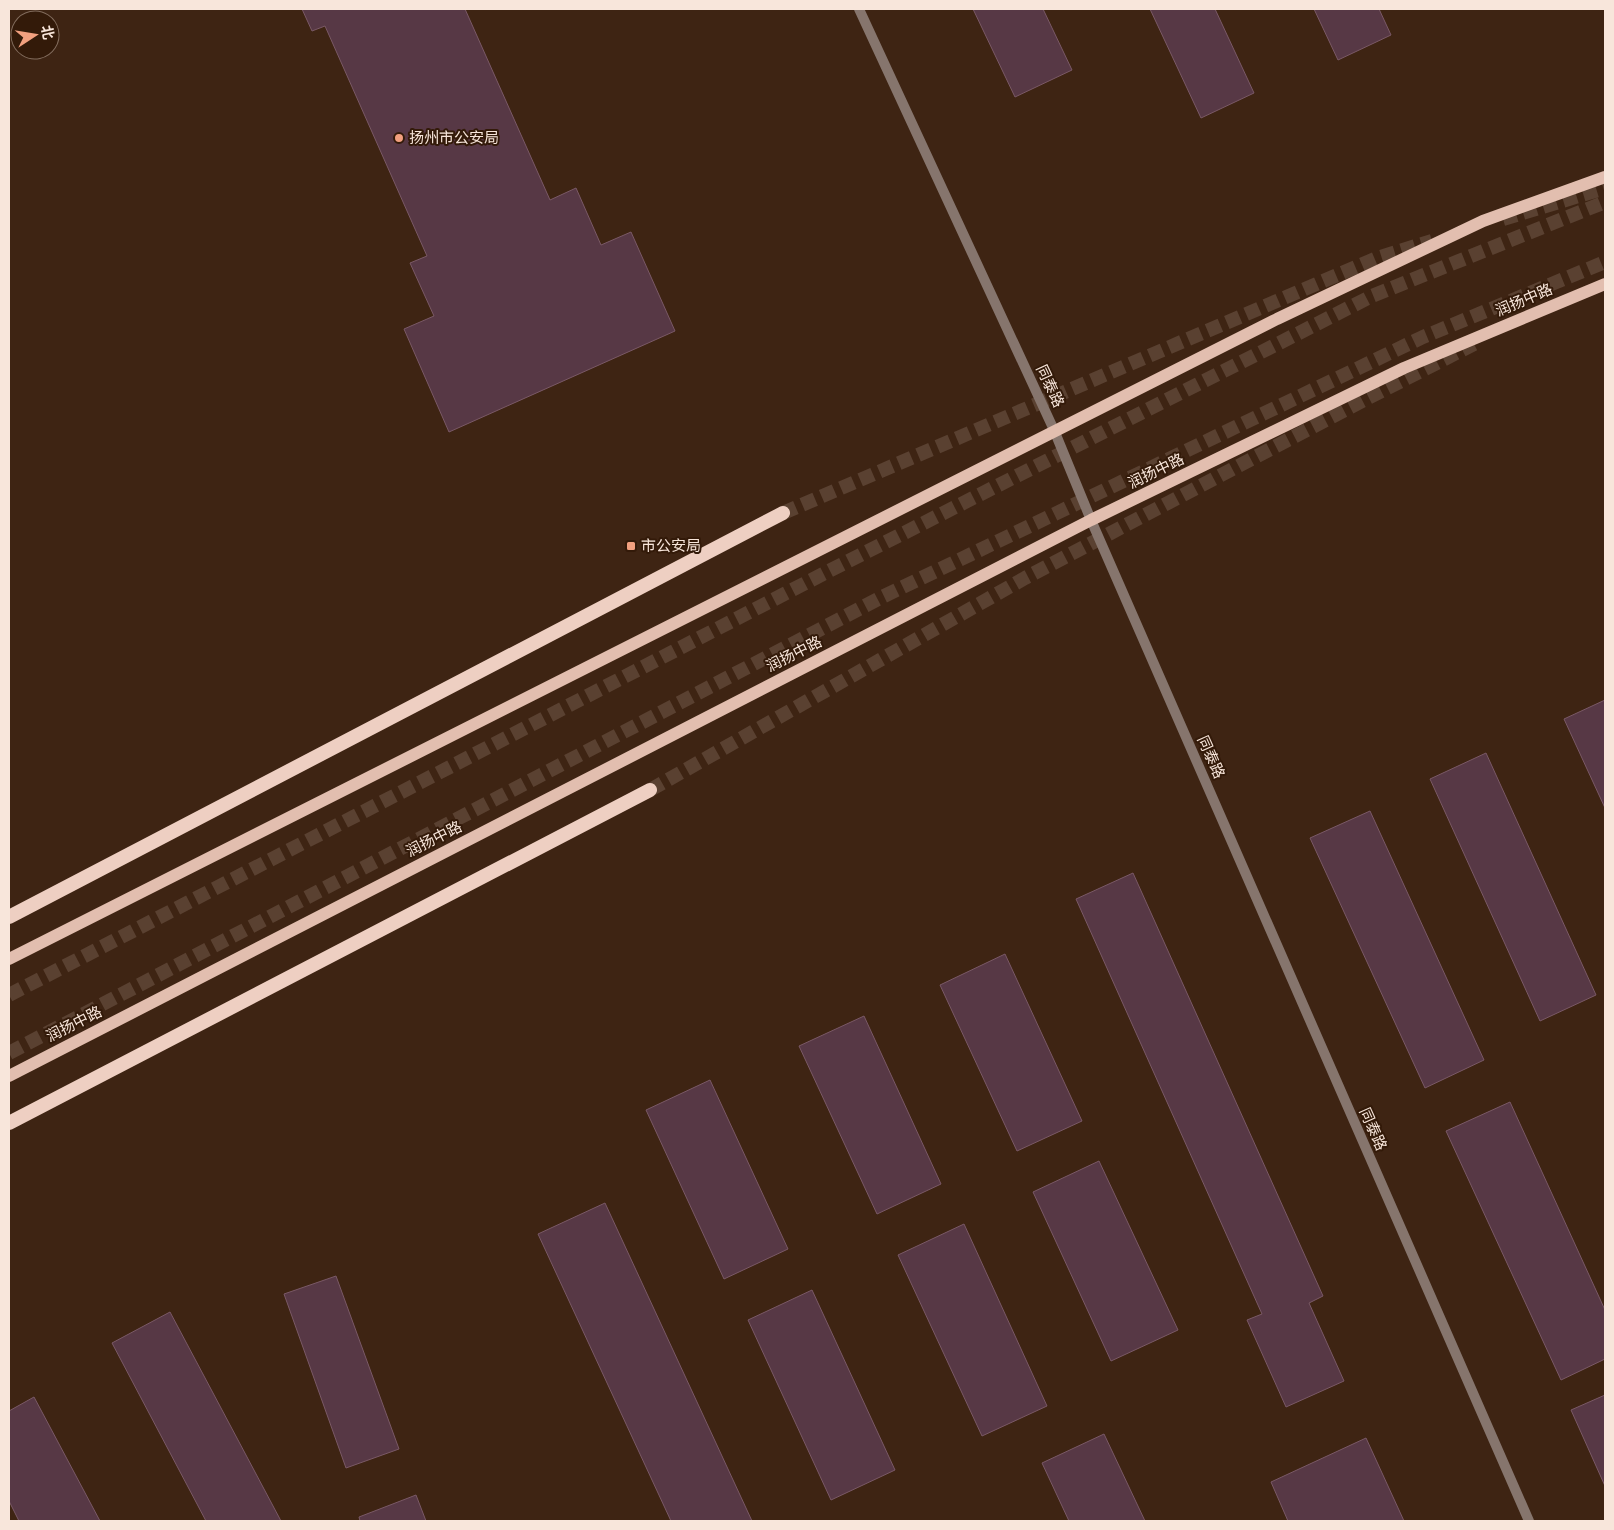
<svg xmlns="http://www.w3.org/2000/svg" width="1614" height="1530" viewBox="0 0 1614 1530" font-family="'Golos Text','Noto Sans SC',sans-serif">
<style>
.building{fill:#573845;stroke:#7a5966}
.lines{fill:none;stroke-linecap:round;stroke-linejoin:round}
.trunk-tunnel{stroke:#5a4131;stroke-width:14;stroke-dasharray:14 7;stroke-linecap:butt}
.tertiary{stroke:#86756d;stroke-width:10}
.primary{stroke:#e2beaf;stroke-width:12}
.trunk{stroke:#eecfc2;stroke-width:14}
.poi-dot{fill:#f2a07f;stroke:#331a09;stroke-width:2}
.labels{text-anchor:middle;stroke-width:4;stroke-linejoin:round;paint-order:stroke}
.poi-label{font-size:15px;fill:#f8e6db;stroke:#331a09;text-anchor:start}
.street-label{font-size:15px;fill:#f8e6db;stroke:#331a09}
</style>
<rect width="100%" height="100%" fill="#3e2413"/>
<g class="building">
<path d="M302 9H465L550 200 576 188 601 245 631 232 675 331 449 432 404 329 434 316 410 263 427 256 325 26 312 31Z"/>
<path d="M973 9H1043L1072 70 1015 97Z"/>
<path d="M1150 9H1215L1254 93 1201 118Z"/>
<path d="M1314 9H1379L1391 35 1338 60Z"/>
<path d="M1605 700V808L1564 719Z"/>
<path d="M1486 753 1596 995 1540 1021 1430 779Z"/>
<path d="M1370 811 1484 1060 1425 1088 1310 838Z"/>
<path d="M1133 873 1323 1296 1309 1303 1344 1381 1286 1407 1247 1320 1262 1314 1076 899Z"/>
<path d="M1005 954 1082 1121 1017 1151 940 985Z"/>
<path d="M864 1016 941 1184 877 1214 799 1046Z"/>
<path d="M710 1080 788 1249 724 1279 646 1110Z"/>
<path d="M1510 1102 1605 1310V1359L1561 1380 1446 1131Z"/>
<path d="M1099 1161 1178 1330 1111 1361 1033 1192Z"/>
<path d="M605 1203 752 1521H671L538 1234Z"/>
<path d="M964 1224 1047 1406 982 1436 898 1255Z"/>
<path d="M336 1276 399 1449 346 1468 284 1294Z"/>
<path d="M812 1290 895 1470 831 1500 748 1320Z"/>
<path d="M170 1312 281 1521H206L112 1343Z"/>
<path d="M1605 1395V1486L1571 1410Z"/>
<path d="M34 1397 100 1521H19L9 1501V1411Z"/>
<path d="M1104 1434 1145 1521H1069L1042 1463Z"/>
<path d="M1366 1438 1404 1521H1288L1271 1482Z"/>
<path d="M416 1495 426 1521H360L359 1517Z"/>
</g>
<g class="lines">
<g class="trunk-tunnel">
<path d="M1503 219 1605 188"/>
<path d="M783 513 1377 258 1432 241"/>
<path d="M650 790 1025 578 1362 401 1474 344"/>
<path d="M9 995 823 574 1372 296 1605 202"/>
<path d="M9 1053 882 597 1423 337 1605 262"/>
</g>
<path class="tertiary" d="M859 9 1054 430 1091 520 1529 1521"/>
<g class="primary">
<path d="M9 959 1277 319 1483 221 1605 177"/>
<path d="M9 1076 1091 520 1404 368 1605 284"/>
</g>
<g class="trunk">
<path d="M9 917 783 513"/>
<path d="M9 1123 650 790"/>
</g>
</g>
<g class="poi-dot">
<circle cx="399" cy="138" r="5"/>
<rect x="626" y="541" width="10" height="10" rx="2.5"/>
</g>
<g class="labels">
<g class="poi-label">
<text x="409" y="143">扬州市公安局</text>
<text x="641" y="551">市公安局</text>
</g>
<g class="street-label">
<text transform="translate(1524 300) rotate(-23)" y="5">润扬中路</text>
<text transform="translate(1050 386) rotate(65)" y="5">同泰路</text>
<text transform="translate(1156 471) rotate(-26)" y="5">润扬中路</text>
<text transform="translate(794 654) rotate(-27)" y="5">润扬中路</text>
<text transform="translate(1211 757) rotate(66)" y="5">同泰路</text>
<text transform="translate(434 839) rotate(-27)" y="5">润扬中路</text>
<text transform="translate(74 1024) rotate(-27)" y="5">润扬中路</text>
<text transform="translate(1373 1129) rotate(66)" y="5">同泰路</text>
</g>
</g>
<rect width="1614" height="1530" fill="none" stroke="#f8e6db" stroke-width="20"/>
<g transform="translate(35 35) rotate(78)"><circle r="24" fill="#331a09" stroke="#826c5d"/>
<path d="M0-4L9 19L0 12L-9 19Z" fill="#f2a07f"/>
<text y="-8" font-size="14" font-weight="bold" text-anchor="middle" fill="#f8e6db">北</text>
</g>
</svg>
